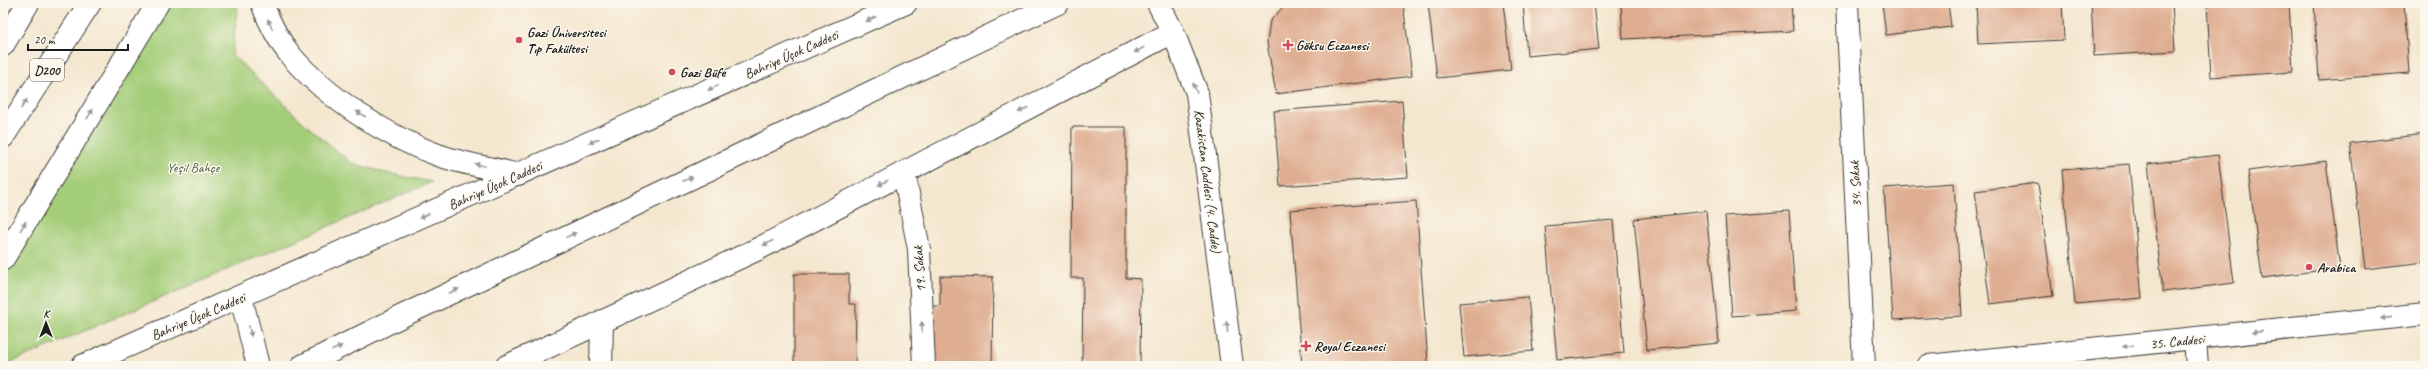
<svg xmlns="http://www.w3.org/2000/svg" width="2428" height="369" viewBox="0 0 2428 369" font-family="Caveat,sans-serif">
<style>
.green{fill:#a4cd79;stroke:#60744a}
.building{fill:#dfae92}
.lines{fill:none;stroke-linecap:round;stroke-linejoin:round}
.minor-casing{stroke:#3c3a37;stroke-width:24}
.tertiary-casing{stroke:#3c3a37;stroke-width:24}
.secondary-casing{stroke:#3c3a37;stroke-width:24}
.primary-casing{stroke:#3c3a37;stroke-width:24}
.trunk-casing{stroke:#3c3a37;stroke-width:24}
.minor{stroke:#fff;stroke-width:22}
.tertiary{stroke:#fff;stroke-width:22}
.secondary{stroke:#fff;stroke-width:22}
.primary{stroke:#fff;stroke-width:22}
.trunk{stroke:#fff;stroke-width:22}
.oneway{fill:#999}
.poi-dot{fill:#d1495b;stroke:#fbf7ec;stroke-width:1.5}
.labels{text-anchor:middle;stroke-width:3;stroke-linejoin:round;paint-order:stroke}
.shield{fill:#fbf7ec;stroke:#5f5e5a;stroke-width:1}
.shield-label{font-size:13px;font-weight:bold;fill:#1c1c1c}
.poi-label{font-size:14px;font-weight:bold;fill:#1c1c1c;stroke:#fbf7ec;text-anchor:start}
.street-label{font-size:14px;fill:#1c1c1c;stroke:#fbf7ec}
.park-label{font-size:14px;fill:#4c5a3d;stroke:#fbf7ec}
</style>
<rect width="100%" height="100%" fill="#fbf7ec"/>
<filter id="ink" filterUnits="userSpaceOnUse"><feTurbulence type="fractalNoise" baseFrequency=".025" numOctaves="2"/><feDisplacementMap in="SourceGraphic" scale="8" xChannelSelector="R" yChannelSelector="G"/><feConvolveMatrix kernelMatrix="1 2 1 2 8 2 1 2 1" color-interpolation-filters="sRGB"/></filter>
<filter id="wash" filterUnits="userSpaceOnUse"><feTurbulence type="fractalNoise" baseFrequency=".012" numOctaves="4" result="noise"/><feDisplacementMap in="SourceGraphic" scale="16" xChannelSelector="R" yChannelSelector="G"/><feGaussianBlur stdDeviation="0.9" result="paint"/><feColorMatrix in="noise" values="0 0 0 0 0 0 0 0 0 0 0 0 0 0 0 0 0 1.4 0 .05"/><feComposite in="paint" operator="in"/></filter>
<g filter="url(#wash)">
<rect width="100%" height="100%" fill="#f4e7cf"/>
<path class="green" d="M165 3H238L232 55 306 125 352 163 386 173 432 182 3 366V275Z"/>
<g id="blocks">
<g class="building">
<path d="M1287 3H1403L1412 76 1276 94 1267 43 1270 21Z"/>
<path d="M1428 3H1503L1511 70 1437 78Z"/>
<path d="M1523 3H1594L1599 49 1527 56Z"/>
<path d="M1621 3H1791L1793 31 1623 39Z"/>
<path d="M1882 3H1948L1951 27 1886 35Z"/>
<path d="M1976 3H2062L2064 40 1978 44Z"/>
<path d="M2091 3H2172L2175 51 2094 56Z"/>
<path d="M2207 3H2289L2293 72 2211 77Z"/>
<path d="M2314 3H2404L2409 73 2319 80Z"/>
<path d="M1402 101 1408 177 1280 186 1274 111Z"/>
<path d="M1072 127H1126V278L1141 279 1140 366H1082L1083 278H1071Z"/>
<path d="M2425 134V262L2365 269 2350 143Z"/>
<path d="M2218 155 2234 283 2163 292 2148 164Z"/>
<path d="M2326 161 2340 268 2262 278 2248 171Z"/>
<path d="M2129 164 2142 298 2075 304 2062 170Z"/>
<path d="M1954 183 1962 316 1893 320 1884 188Z"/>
<path d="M2038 183 2053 296 1990 304 1975 191Z"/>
<path d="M1416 201 1428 363 1384 366H1302L1290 210Z"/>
<path d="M1706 211 1719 343 1647 350 1634 219Z"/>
<path d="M1789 211 1796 311 1732 316 1725 216Z"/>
<path d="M1613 220 1624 353 1557 360 1545 226Z"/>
<path d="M794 274H849V304H856L855 366H794Z"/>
<path d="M940 276 993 277 992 366H932V306H940Z"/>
<path d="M1528 297 1533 351 1464 357 1459 303Z"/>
</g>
</g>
</g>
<g filter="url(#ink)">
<use href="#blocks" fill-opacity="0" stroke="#3c3a37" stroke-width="1"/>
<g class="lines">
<defs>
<g id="minor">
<path d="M1847 3 1864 366"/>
<path d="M904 173 919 249 924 366"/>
<path d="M2195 339 2197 366"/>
<path d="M601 366 602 321"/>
</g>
<g id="tertiary">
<path d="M507 366 758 249 1173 32"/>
<path d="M1928 366 2425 314"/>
</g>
<path id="secondary" d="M1158 3 1173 32 1197 93 1232 366"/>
<g id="primary">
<path d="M262 3C269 22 278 40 291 56 326 97 387 137 438 155 463 164 492 168 518 175"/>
<path d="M241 297 258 366"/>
<path d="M82 366 906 3"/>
<path d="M302 366 400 317 1058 3"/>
</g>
<g id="trunk">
<path d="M3 45 28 3"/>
<path d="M3 137 90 3"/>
<path d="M3 259 158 3"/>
</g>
</defs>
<use href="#minor" class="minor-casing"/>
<use href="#tertiary" class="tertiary-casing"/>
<use href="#secondary" class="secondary-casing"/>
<use href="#primary" class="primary-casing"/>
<use href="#trunk" class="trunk-casing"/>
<use href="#minor" class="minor"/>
<use href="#tertiary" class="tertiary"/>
<use href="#secondary" class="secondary"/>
<use href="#primary" class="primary"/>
<use href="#trunk" class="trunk"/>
</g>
<defs><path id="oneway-solid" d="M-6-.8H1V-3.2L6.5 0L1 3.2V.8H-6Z"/></defs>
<g class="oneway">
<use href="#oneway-solid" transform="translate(871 19) rotate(156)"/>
<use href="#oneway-solid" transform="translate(270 24) rotate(-115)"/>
<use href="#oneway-solid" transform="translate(1139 50) rotate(152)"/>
<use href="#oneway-solid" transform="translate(713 88) rotate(156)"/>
<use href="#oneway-solid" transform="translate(1195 88) rotate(-110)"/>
<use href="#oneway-solid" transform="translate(24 104) rotate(-57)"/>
<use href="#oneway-solid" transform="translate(1023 110) rotate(152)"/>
<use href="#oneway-solid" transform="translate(90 114) rotate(-59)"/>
<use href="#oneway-solid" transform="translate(361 114) rotate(-147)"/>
<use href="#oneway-solid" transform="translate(594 141) rotate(156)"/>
<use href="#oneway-solid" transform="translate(480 165) rotate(-166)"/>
<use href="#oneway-solid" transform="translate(688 179) rotate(-25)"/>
<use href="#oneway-solid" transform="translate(883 183) rotate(153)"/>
<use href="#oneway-solid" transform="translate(424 216) rotate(156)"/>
<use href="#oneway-solid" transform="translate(23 226) rotate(-59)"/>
<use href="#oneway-solid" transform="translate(571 235) rotate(-25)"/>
<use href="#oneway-solid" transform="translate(768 243) rotate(153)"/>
<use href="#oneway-solid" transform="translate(454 291) rotate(-25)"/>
<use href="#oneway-solid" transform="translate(2386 318) rotate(174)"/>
<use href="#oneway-solid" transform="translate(922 327) rotate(-93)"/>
<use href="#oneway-solid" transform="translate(1227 327) rotate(-97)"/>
<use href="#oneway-solid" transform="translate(250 331) rotate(76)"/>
<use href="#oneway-solid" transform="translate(2257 332) rotate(174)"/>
<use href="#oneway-solid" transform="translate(2128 346) rotate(174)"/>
<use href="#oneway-solid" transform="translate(337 348) rotate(-27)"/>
</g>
</g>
<g class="poi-dot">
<circle cx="519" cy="40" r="4"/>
<path d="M1286 39h4v4h4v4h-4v4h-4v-4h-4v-4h4z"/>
<circle cx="672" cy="72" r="4"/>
<circle cx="2309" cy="267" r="4"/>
<path d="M1304 340h4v4h4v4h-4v4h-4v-4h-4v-4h4z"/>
</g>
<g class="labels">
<rect class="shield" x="30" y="59" width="34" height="22" rx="3"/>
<g class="shield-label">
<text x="47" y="75">D200</text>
</g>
<g class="poi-label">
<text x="527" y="37">Gazi Üniversitesi<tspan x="527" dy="16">Tıp Fakültesi</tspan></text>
<text x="1296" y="50">Göksu Eczanesi</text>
<text x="680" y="77">Gazi Büfe</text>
<text x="2317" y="272">Arabica</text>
<text x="1314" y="351">Royal Eczanesi</text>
</g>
<g class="street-label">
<text transform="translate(791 54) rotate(-24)" y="5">Bahriye Üçok Caddesi</text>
<text transform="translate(1208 181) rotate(83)" y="5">Kazakistan Caddesi (4. Cadde)</text>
<text transform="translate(1855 184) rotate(-93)" y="5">34. Sokak</text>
<text transform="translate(495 185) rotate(-24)" y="5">Bahriye Üçok Caddesi</text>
<text transform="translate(919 269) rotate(-94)" y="5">19. Sokak</text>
<text transform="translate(198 316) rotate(-23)" y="5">Bahriye Üçok Caddesi</text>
<text transform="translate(2177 341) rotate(-6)" y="5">35. Caddesi</text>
</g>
<g class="park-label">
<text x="193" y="172">Yeşil Bahçe</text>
</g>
</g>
<rect width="2428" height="369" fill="none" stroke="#fbf7ec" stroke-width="16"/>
<g transform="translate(46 323)" stroke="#fbf7ec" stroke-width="3" paint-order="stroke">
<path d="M0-3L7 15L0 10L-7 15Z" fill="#1c1c1c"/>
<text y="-6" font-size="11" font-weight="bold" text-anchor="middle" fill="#1c1c1c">K</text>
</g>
<path d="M28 44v6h100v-6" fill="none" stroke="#1c1c1c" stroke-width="2"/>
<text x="34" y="44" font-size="12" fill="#1c1c1c" stroke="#fbf7ec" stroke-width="3" paint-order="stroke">20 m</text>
</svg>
